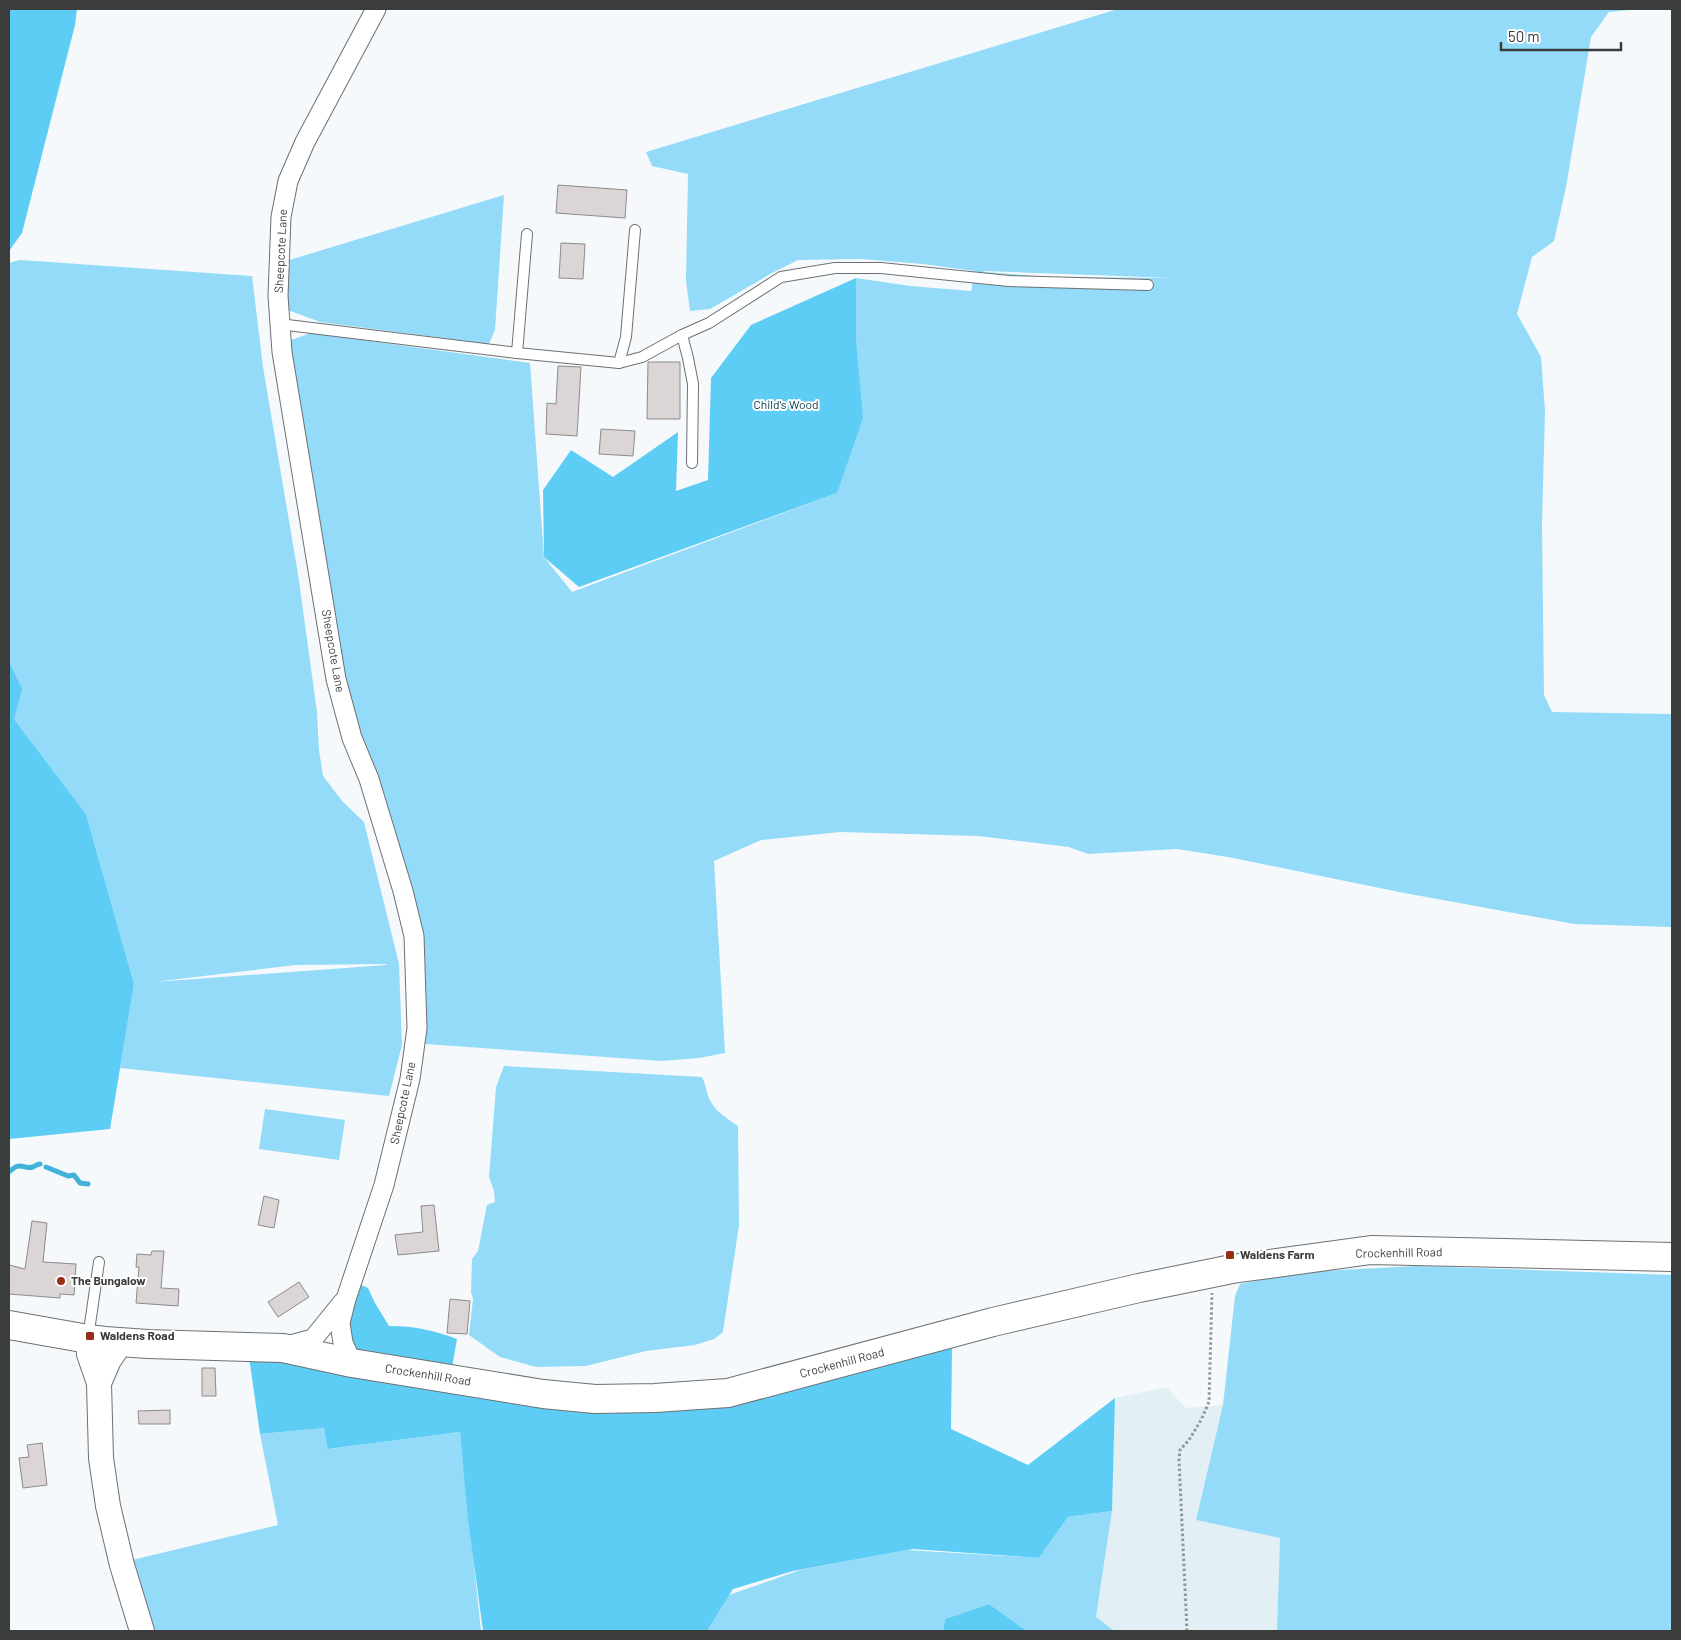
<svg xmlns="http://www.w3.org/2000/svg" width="1681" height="1640" viewBox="0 0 1681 1640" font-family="Barlow,sans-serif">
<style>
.built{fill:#e2eff4}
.green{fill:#93dbf8;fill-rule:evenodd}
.forest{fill:#5ecdf5}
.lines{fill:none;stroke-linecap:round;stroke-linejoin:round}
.stream{stroke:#40b3da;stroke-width:5}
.building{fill:#dbd6d5;stroke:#8d8a89}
.service-casing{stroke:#6d7072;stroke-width:12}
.minor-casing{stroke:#6d7072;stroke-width:21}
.tertiary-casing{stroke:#6d7072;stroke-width:26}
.secondary-casing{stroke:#6d7072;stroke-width:30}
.path{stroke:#939596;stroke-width:3;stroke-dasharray:2.5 2.5;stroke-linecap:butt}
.service{stroke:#fff;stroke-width:10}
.minor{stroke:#fff;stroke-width:19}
.tertiary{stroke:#fff;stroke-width:24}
.secondary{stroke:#fff;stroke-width:28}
.poi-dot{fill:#962d19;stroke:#fff;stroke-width:2}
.labels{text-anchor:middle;stroke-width:4;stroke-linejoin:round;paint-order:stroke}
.street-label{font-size:12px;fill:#3b3d3d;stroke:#fff}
.park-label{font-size:12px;fill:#0d4050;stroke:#fff}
.poi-label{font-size:12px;font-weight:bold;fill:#3b3d3d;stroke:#fff;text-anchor:start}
</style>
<rect width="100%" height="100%" fill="#f5f9fb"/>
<path class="built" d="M1166 1387 1186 1408 1223 1405 1196 1520 1280 1538 1277 1631H1114L1096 1618 1112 1511 1115 1398Z"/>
<g class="green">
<path d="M1118 9H1639L1609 12 1591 37 1566 187 1554 241 1532 257 1517 314 1541 357 1545 411 1542 524 1544 695 1552 712 1672 714V926L1671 927 1574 924 1399 892 1228 857 1177 849 1088 854 1069 847 978 836 840 832 761 840 714 861 725 1053 699 1058 661 1061 425 1044 419 921 348 703 288 341 311 333 530 363 544 557 572 592 837 493 856 342V278L910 286 971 291 975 271 923 264 861 259 798 260 772 273 710 309 690 311 686 281 688 174 652 166 646 152ZM984 272V271L1174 278 1049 277Z"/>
<path d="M504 195 495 330 489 344 320 322 285 309 286 261Z"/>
<path d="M20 260 252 276 263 367 298 574 317 712 319 750 323 776 343 802 364 822 399 964 402 1045 389 1096 120 1068 134 984 86 814 14 719 9 707V263ZM386 964V965L154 982 295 965Z"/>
<path d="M504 1066 702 1077C705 1083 706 1089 708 1096 714 1111 725 1117 738 1126L739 1225 723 1332 714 1339 695 1345 646 1351 586 1366 536 1367 500 1357 469 1335 473 1299 471 1292 472 1259 478 1251 487 1205 495 1202 494 1191 489 1177 496 1087Z"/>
<path d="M265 1109 345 1120 339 1160 259 1149Z"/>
<path d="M1417 1266 1672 1275V1631H1277L1280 1538 1196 1520 1223 1405 1235 1296 1240 1284 1301 1272Z"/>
<path d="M324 1428 329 1449 460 1432 481 1631H154L128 1561 278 1525 260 1434Z"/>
<path d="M1112 1511 1096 1617 1114 1631H1027L989 1604 945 1619 943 1631H707L729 1595 800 1570 907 1550 1039 1558 1068 1517Z"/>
</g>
<g class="forest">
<path d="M9 9H77L75 25 22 233 9 251Z"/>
<path d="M856 278V342L863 418 837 493 579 587 544 557 543 490 571 450 613 477 678 432 676 491 708 480 711 378 751 325Z"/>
<path d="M9 662 22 689 14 719 86 814 134 984 110 1129 9 1139Z"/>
<path d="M357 1283 368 1288 375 1303 389 1326C416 1326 432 1330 457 1339L451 1373 356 1359 347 1342 351 1300Z"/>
<path d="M952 1348 951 1429 1028 1465 1115 1398 1112 1511 1068 1517 1039 1558 913 1549 793 1571 733 1589 707 1631H483L468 1519 460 1432 328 1449 324 1428 260 1434 248 1350 596 1407 814 1380Z"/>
<path d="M989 1604 1027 1631H943L945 1619Z"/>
</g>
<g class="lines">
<g class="stream">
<path d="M46 1167 68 1176 74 1175 80 1183 88 1184"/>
<path d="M9 1172C22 1160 22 1170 33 1167 35 1166 38 1164 40 1164"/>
</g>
</g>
<g class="building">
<path d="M558 185 627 190 625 218 556 213Z"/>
<path d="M561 243 585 244 583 279 559 278Z"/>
<path d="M648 362H680V419H647Z"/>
<path d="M558 366 581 367 577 436 546 434 547 403 556 404Z"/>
<path d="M601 429 635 431 633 456 599 454Z"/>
<path d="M264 1196 279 1200 274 1228 258 1225Z"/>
<path d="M434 1205 439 1251 398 1255 395 1235 423 1232 421 1206Z"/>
<path d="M32 1221 47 1223 43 1262 76 1264 74 1295 60 1294V1298L9 1294V1265L25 1269Z"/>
<path d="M152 1251H164L161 1288 179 1289 178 1306 136 1303 139 1267H136L137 1254 151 1255Z"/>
<path d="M299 1282 309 1297 278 1317 268 1302Z"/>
<path d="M450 1299 470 1301 467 1334 447 1333Z"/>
<path d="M202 1368H215L216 1396H202Z"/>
<path d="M170 1410V1424H139L138 1411Z"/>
<path d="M42 1443 47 1485 23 1488 19 1458 29 1457 27 1445Z"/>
</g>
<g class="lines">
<defs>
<g id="service">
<path d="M279 324 517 353 619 363 642 357 682 335 709 323 781 277 835 268H881L1009 281 1148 285"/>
<path d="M682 335 688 358 693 384 692 463"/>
<path d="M517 353 527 234"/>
<path d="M619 363 626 337 635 230"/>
<path d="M88 1338 99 1262"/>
</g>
<g id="minor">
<path d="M287 1346 313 1339 343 1302"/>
<path d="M352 1363 343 1343 340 1323 346 1299 384 1185 410 1079 417 1028 414 936 403 891 369 779 352 738 336 679 282 352 278 296 281 217 288 181 305 142 376 9"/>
</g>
<g id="tertiary">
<path d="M88 1339 89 1354 99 1383 101 1458 108 1506 122 1565 142 1631"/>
<path d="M99 1383 109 1360 122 1341"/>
</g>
<path id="secondary" d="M9 1325 88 1339 105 1341 148 1344 283 1348 352 1363 543 1394 595 1399 655 1398 728 1393 993 1322 1139 1288 1232 1269 1371 1250 1672 1257"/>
</defs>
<use href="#service" class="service-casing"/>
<use href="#minor" class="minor-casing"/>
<use href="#tertiary" class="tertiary-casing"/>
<use href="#secondary" class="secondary-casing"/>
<path class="path" d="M1187 1631 1179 1460 1180 1450 1189 1440 1201 1420 1209 1402 1212 1293"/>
<use href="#service" class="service"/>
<use href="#minor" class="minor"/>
<use href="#tertiary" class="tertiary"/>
<use href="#secondary" class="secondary"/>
</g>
<g class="poi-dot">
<rect x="1225" y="1250" width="10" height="10" rx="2.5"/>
<circle cx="61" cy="1281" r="5"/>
<rect x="85" y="1331" width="10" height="10" rx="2.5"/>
</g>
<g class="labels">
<g class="street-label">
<text transform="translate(281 251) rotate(-87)" y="4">Sheepcote Lane</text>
<text transform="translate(333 651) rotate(80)" y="4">Sheepcote Lane</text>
<text transform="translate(403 1103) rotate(-78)" y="4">Sheepcote Lane</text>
<text transform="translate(1399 1253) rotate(-1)" y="4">Crockenhill Road</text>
<text transform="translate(842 1363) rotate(-15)" y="4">Crockenhill Road</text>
<text transform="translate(428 1375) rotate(9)" y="4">Crockenhill Road</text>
</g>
<g class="park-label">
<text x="786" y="409">Child's Wood</text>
</g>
<g class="poi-label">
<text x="1240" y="1259">Waldens Farm</text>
<text x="71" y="1285">The Bungalow</text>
<text x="100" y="1340">Waldens Road</text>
</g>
</g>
<rect width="1681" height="1640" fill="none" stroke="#3b3d3d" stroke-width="20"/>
<path d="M1501 42v8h120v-8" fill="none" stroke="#3b3d3d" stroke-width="2.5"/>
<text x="1508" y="42" font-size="15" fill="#3b3d3d" stroke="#ffffff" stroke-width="4" paint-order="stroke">50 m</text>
</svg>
